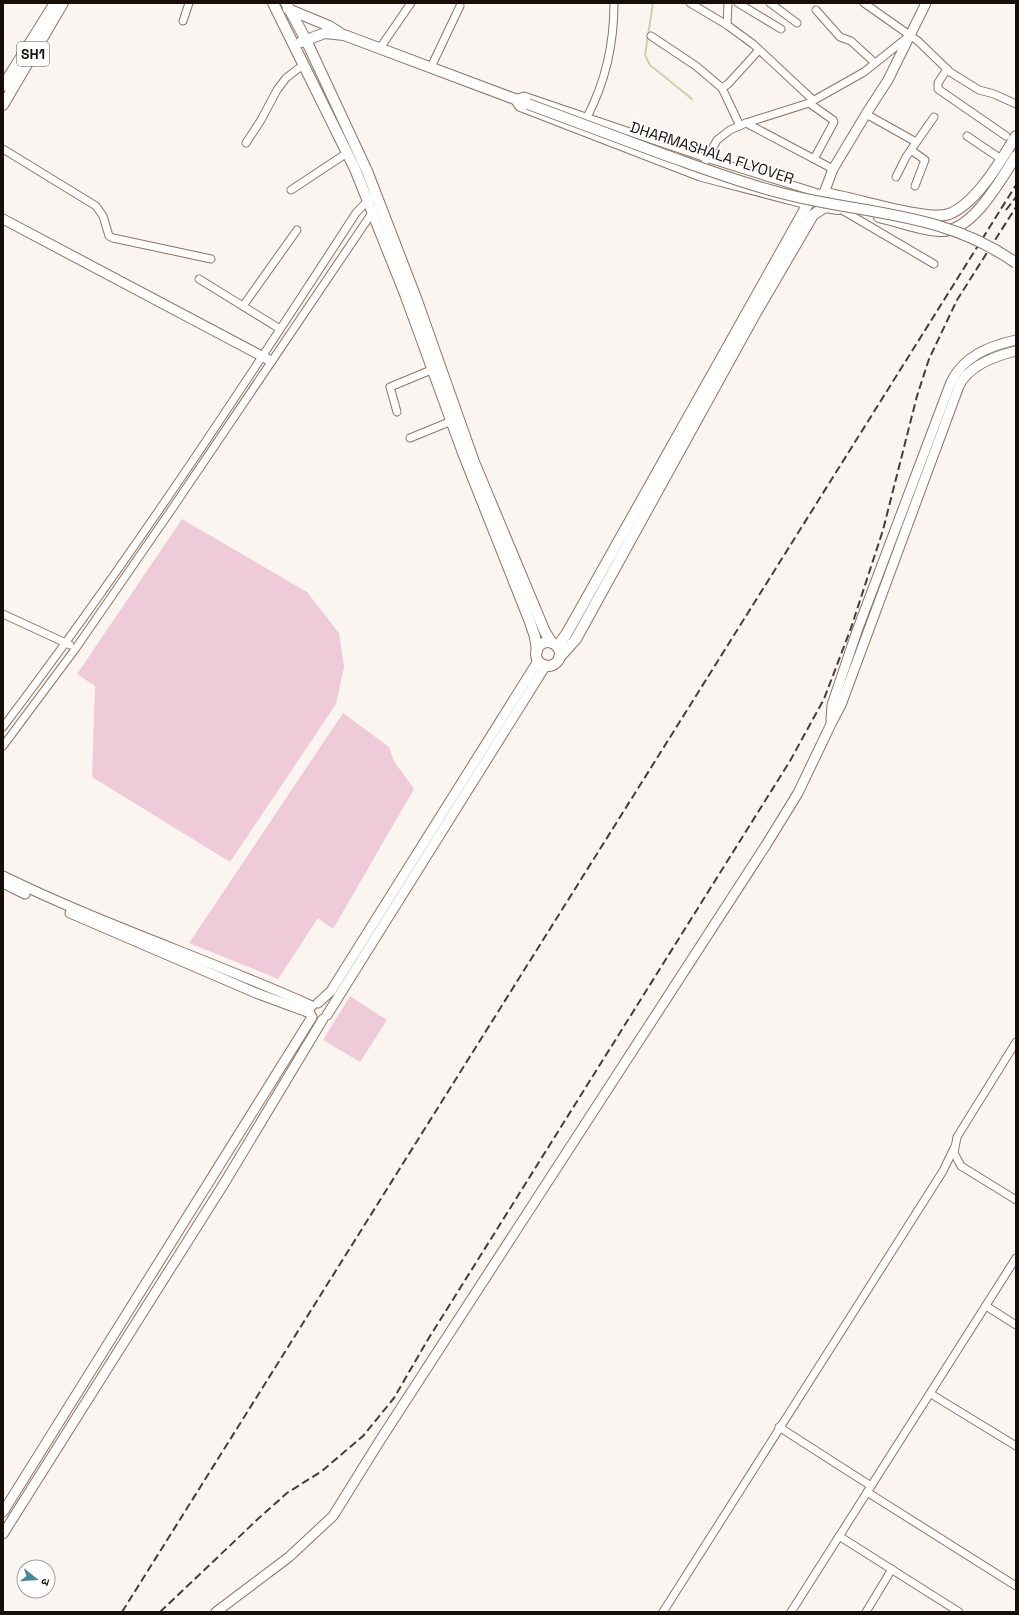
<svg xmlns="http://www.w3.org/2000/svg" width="1019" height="1615" viewBox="0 0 1019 1615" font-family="'Space Grotesk','Noto Sans Devanagari',sans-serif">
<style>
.green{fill:#efcbd9}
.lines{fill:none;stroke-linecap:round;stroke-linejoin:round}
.stream{stroke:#c8d2ab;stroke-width:2}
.street-casing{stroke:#8e7461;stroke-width:9}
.secondary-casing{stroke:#8e7461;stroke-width:11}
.primary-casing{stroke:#8e7461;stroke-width:12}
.street{stroke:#fff;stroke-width:7}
.secondary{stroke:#fff;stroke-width:9}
.primary{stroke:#fff;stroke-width:10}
.rail{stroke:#463e38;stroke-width:2;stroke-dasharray:8 4;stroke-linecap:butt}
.primary-bridge-casing{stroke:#8e7461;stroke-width:12;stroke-linecap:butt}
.primary-bridge{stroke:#fff;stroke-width:10}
.labels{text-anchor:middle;stroke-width:3.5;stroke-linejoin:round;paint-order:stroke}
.shield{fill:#fff;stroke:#5d5752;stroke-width:1}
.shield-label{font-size:14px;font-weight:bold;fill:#180f08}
.street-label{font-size:15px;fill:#180f08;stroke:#fff}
</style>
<rect width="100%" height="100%" fill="#fbf5f1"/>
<g class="green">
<path d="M182 519 307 592 339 633 344 667 336 704 230 862 92 777 95 686 77 674Z"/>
<path d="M343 713 389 747 394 761 414 789 333 929 318 918 278 979 189 943Z"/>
<path d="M350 996 387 1020 360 1062 323 1040Z"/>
</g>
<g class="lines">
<path class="stream" d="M653 3 645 55 650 65 692 99"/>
<defs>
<g id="street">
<path d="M690 3 727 25 753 44 813 100"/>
<path d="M738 3 781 29"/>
<path d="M770 3 797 23"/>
<path d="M864 3 918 41 950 72 979 90 994 94 1016 104"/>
<path d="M816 10 840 37 851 41 875 63"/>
<path d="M183 21 189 3"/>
<path d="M727 25 728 3"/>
<path d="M651 36 696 66 722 88 740 126"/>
<path d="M380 48 411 3"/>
<path d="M431 67 460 6"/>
<path d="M947 69 938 83V89L1006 136"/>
<path d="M722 88 728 84 759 50"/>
<path d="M809 103 833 120 834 122 814 159"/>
<path d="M866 114 916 142"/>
<path d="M587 117C606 81 614 43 614 3"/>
<path d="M746 123 833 169"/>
<path d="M967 136 1001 159"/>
<path d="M246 143 261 120 277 90 286 78 303 65"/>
<path d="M3 149 96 206 103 216 109 236 113 238 211 259"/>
<path d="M911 150 925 160 915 186"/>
<path d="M705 162 717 140 730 130 746 123 809 103 864 72 908 37"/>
<path d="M896 177 906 157 934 117"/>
<path d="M291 190 347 153"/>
<path d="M807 205 700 177 519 107 514 99 524 96 706 158 821 194"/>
<path d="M842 210 934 264"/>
<path d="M199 279 280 329"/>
<path d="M243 306 297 230"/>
<path d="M397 412 390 387 436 368"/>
<path d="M410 438 454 420"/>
<path d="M3 614 70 645"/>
<path d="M3 727C129 561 243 387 356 213L371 197"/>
<path d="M3 746 76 648 174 506 374 210"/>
<path d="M1016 1042 957 1137 954 1153 961 1166 1016 1200"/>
<path d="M986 1306 1016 1325"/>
<path d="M931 1394 1016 1446"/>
<path d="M779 1427 871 1486"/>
<path d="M867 1492 1016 1586"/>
<path d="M839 1536 959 1612"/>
<path d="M663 1612 943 1171 954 1148"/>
<path d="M791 1612 1016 1258"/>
<path d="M866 1612 892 1569"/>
</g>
<g id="secondary">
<path d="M824 193 833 169 866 114 888 80 926 3"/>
<path d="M3 219 271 361"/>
<path d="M831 720 832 705 857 631 951 382C964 356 989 346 1016 340"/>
<path d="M3 876C103 925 210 960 312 1006"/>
<path d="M3 883 25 894"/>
<path d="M70 913 256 993 310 1013"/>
<path d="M318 1003 331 991 538 661"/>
<path d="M327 1015 546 665"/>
<path d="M3 1512 312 1017"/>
<path d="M3 1534 225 1182 323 1019"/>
<path d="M216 1612 289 1557 333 1516 379 1442 766 845 798 793 831 724 841 705 959 386C969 365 995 356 1016 351"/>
</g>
<g id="primary">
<path d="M273 3 355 169 405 294 463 453 530 622 535 637 537 651"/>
<path d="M286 3 306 40 367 171 416 298 474 462 545 632 552 643"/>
<path d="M288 9 329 26 340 33"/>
<path d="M301 42 325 33 344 35 528 104"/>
<path d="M3 86 55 3"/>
<path d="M3 105 63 3"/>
<path d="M879 217C900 221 921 231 942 231 973 231 1001 179 1016 156"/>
<circle cx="548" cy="654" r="12"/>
<path d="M557 647 567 633 809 202 824 193C853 197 927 222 949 214 977 203 1001 160 1016 136"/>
<path d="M559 658 576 639 754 316 813 215 825 207 838 209"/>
</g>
</defs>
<use href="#street" class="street-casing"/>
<use href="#secondary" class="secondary-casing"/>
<use href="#primary" class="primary-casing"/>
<use href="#street" class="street"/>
<use href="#secondary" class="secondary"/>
<use href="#primary" class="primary"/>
<g class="rail">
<path d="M1006 210 1016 197"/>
<path d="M122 1612 1016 185"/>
<path d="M160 1612 260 1517 287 1493 322 1471 363 1436 394 1398 427 1341 790 761 824 699 851 628 883 530 917 396 929 359 957 300 1016 207"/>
</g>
<defs>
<path id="primary-bridge" d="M528 104C574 121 619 138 665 155 702 168 739 182 777 192 861 215 941 210 1016 263"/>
</defs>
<use href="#primary-bridge" class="primary-bridge-casing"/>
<use href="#primary-bridge" class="primary-bridge"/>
</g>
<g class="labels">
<rect class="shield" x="17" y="42" width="32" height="24" rx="3"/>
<g class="shield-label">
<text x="33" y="59">SH1</text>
</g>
<g class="street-label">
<text transform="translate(712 153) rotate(18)" y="5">DHARMASHALA FLYOVER</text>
</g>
</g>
<rect width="1019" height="1615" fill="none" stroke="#180f08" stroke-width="8"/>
<g transform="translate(36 1579) rotate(107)"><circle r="19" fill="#ffffff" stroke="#a39f9c"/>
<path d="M0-3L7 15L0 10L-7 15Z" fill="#468998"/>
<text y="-6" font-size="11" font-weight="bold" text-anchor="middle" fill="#180f08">उ</text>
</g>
</svg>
